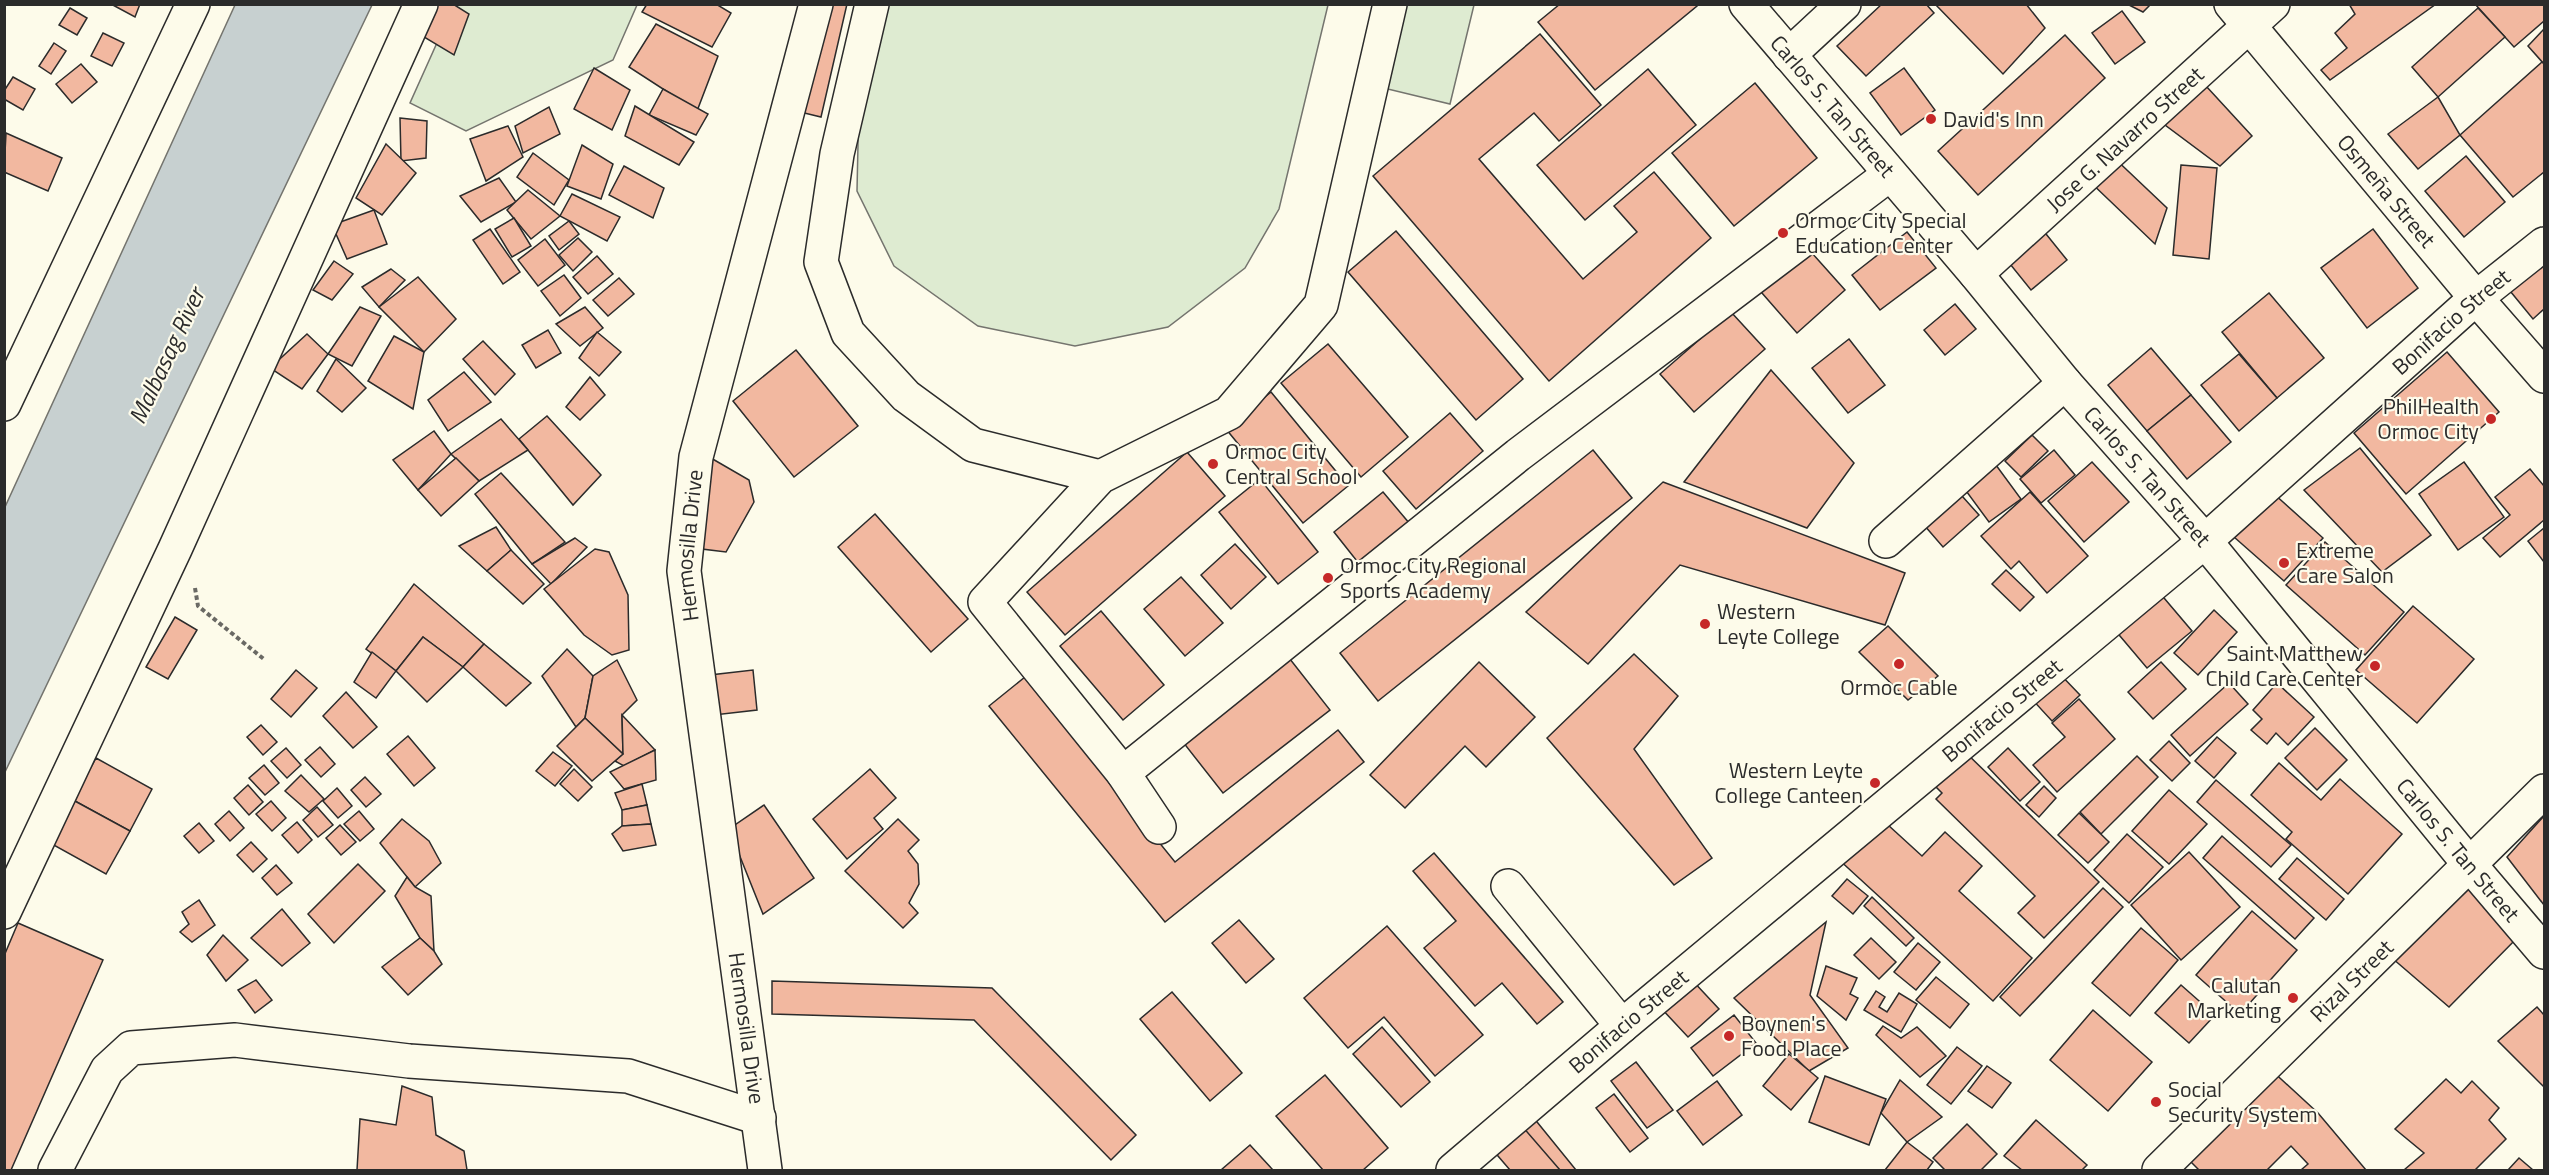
<svg xmlns="http://www.w3.org/2000/svg" width="2549" height="1175" viewBox="0 0 2549 1175" font-family="'Titillium Web',sans-serif">
<style>
.green{fill:#deebd1;stroke:#74746e;stroke-width:1.5}
.water{fill:#c7d0d0;stroke:#74746e;stroke-width:1.5}
.building{fill:#f2b8a0;stroke:#2b2b2b;stroke-width:1.5}
.lines{fill:none;stroke-linecap:round;stroke-linejoin:round}
.minor-casing{stroke:#2b2b2b;stroke-width:36}
.major-casing{stroke:#2b2b2b;stroke-width:36}
.path{stroke:#6a6964;stroke-width:4;stroke-dasharray:4.5 3;stroke-linecap:butt}
.minor{stroke:#fdfbea;stroke-width:33}
.major{stroke:#fdfbea;stroke-width:33}
.poi-dot{fill:#c62828;stroke:#fdfbea;stroke-width:2}
.labels{text-anchor:middle;stroke-width:4.5;stroke-linejoin:round;paint-order:stroke}
.street-label{font-size:22px;fill:#2b2b2b;stroke:#fdfbea}
.poi-label{font-size:22px;fill:#2b2b2b;stroke:#fdfbea;text-anchor:start}
.water-label{font-size:24px;font-style:italic;fill:#2b2b2b;stroke:#fdfbea}
</style>
<rect width="100%" height="100%" fill="#fdfbea"/>
<g class="green">
<path d="M454 5H637L613 60 466 131 410 103Z"/>
<path d="M881 5H1328L1279 209 1245 268 1168 327 1075 346 978 326 894 266 857 191 859 98Z"/>
<path d="M1387 5H1474L1450 104 1367 84Z"/>
</g>
<path class="water" d="M235 5H372L5 772V507Z"/>
<g class="building">
<path d="M111 4H140L135 17Z"/>
<path d="M427 4H453L469 14 454 55 414 31Z"/>
<path d="M647 4H716L731 13 712 47 642 12Z"/>
<path d="M821 4H847L821 117 796 111Z"/>
<path d="M1560 4H1696L1697 6 1595 90 1538 22Z"/>
<path d="M1882 4H1926L1934 13 1866 76 1837 46Z"/>
<path d="M1935 4H2026L2045 28 2003 74Z"/>
<path d="M2127 4H2151L2143 12Z"/>
<path d="M2349 4H2436L2330 80 2321 70 2347 48 2335 33 2355 14Z"/>
<path d="M2475 4H2544V21L2514 47Z"/>
<path d="M70 8 87 18 77 35 59 25Z"/>
<path d="M2478 8 2505 37 2438 97 2412 67Z"/>
<path d="M2122 11 2145 42 2115 64 2092 33Z"/>
<path d="M656 24 718 56 697 111 629 67Z"/>
<path d="M2544 29V64L2528 46Z"/>
<path d="M103 33 124 43 112 66 91 56Z"/>
<path d="M1540 34 1601 105 1559 141 1534 113 1479 159 1583 279 1637 232 1614 206 1654 172 1711 238 1549 381 1373 176Z"/>
<path d="M2065 35 2105 78 1978 195 1938 151Z"/>
<path d="M54 43 66 51 51 74 39 66Z"/>
<path d="M2542 62 2544 64V172L2513 197 2460 135Z"/>
<path d="M81 64 97 82 72 103 56 84Z"/>
<path d="M594 68 630 90 612 130 574 109Z"/>
<path d="M1904 68 1935 110 1901 135 1870 93Z"/>
<path d="M1648 69 1696 125 1585 220 1537 165Z"/>
<path d="M13 77 35 89 23 110 4 99V91Z"/>
<path d="M1755 83 1817 158 1734 226 1672 153Z"/>
<path d="M2206 86 2252 136 2220 166 2157 119Z"/>
<path d="M663 89 708 114 696 135 649 115Z"/>
<path d="M2438 97 2460 135 2418 169 2388 134Z"/>
<path d="M635 106 694 142 679 165 625 136Z"/>
<path d="M549 107 560 134 523 153 515 126Z"/>
<path d="M400 118 427 121 426 158 401 161Z"/>
<path d="M508 126 523 157 486 181 470 139Z"/>
<path d="M6 133 62 158 48 191 4 172Z"/>
<path d="M386 144 416 173 382 215 356 198Z"/>
<path d="M582 145 613 164 601 199 567 186Z"/>
<path d="M533 153 569 180 554 205 517 177Z"/>
<path d="M2109 153 2167 208 2155 244 2086 178Z"/>
<path d="M2466 156 2505 202 2464 237 2425 191Z"/>
<path d="M2181 165 2217 168 2209 259 2173 255Z"/>
<path d="M624 166 664 188 653 218 609 195Z"/>
<path d="M499 178 516 202 481 222 460 196Z"/>
<path d="M528 190 560 216 531 239 507 210Z"/>
<path d="M572 194 620 217 607 241 560 216Z"/>
<path d="M374 210 387 244 347 259 332 225Z"/>
<path d="M514 218 531 246 512 257 495 229Z"/>
<path d="M569 221 579 234 559 250 549 236Z"/>
<path d="M2038 224 2067 260 2031 290 2002 254Z"/>
<path d="M490 229 520 272 503 284 473 240Z"/>
<path d="M2373 229 2418 288 2367 328 2321 268Z"/>
<path d="M1396 231 1523 379 1476 420 1348 272Z"/>
<path d="M1907 232 1936 268 1880 310 1852 275Z"/>
<path d="M578 238 592 252 573 271 559 255Z"/>
<path d="M545 239 565 265 538 286 518 260Z"/>
<path d="M1803 243 1845 290 1797 333 1755 285Z"/>
<path d="M2544 255V309L2533 319 2506 286Z"/>
<path d="M597 256 613 274 588 294 573 277Z"/>
<path d="M334 261 353 274 332 300 313 290Z"/>
<path d="M391 269 405 280 379 307 362 287Z"/>
<path d="M564 275 581 298 560 316 541 291Z"/>
<path d="M418 277 456 319 424 352 379 307Z"/>
<path d="M619 278 634 294 608 316 593 300Z"/>
<path d="M2269 293 2324 358 2277 398 2222 332Z"/>
<path d="M1955 304 1976 329 1945 355 1924 330Z"/>
<path d="M360 307 381 316 352 366 328 354Z"/>
<path d="M585 307 603 328 580 346 556 324Z"/>
<path d="M1731 312 1765 349 1694 412 1660 374Z"/>
<path d="M548 330 561 353 536 368 522 345Z"/>
<path d="M597 332 621 352 599 376 579 358Z"/>
<path d="M307 334 328 354 302 389 270 368Z"/>
<path d="M394 336 424 352 413 409 368 381Z"/>
<path d="M1849 339 1885 385 1848 413 1812 368Z"/>
<path d="M483 341 515 374 495 395 463 359Z"/>
<path d="M1328 344 1408 437 1361 477 1281 383Z"/>
<path d="M2151 348 2191 395 2147 431 2108 385Z"/>
<path d="M796 350 858 426 794 477 733 401Z"/>
<path d="M2447 352 2499 412 2406 494 2354 433Z"/>
<path d="M2239 354 2277 398 2239 431 2201 385Z"/>
<path d="M336 359 366 388 342 412 317 391Z"/>
<path d="M1771 370 1854 463 1807 528 1684 482Z"/>
<path d="M464 372 491 402 448 431 428 400Z"/>
<path d="M590 377 605 395 580 420 566 407Z"/>
<path d="M1271 392 1348 486 1303 523 1226 429Z"/>
<path d="M2191 395 2231 442 2187 479 2147 431Z"/>
<path d="M1450 413 1483 451 1416 509 1383 471Z"/>
<path d="M547 416 601 475 573 505 519 439Z"/>
<path d="M501 419 528 450 479 481 451 454Z"/>
<path d="M434 431 451 454 418 490 393 460Z"/>
<path d="M2032 435 2048 451 2021 477 2005 461Z"/>
<path d="M2360 448 2431 535 2382 572 2304 490Z"/>
<path d="M1593 450 1632 498 1378 701 1340 653Z"/>
<path d="M2054 450 2075 475 2041 503 2020 479Z"/>
<path d="M1187 452 1225 496 1065 635 1027 592Z"/>
<path d="M704 454 749 480 754 502 726 552 702 549Z"/>
<path d="M456 458 479 481 441 516 418 490Z"/>
<path d="M1993 461 2021 499 1989 522 1961 484Z"/>
<path d="M2092 462 2129 502 2084 542 2048 501Z"/>
<path d="M2464 462 2504 517 2458 550 2419 494Z"/>
<path d="M2530 469 2544 486V520L2500 557 2483 538 2510 515 2495 497Z"/>
<path d="M501 473 565 542 532 564 475 494Z"/>
<path d="M1260 479 1318 552 1278 584 1219 512Z"/>
<path d="M1663 482 1905 573 1885 625 1680 565 1588 664 1526 612Z"/>
<path d="M1954 487 1979 515 1943 547 1918 518Z"/>
<path d="M1383 492 1415 530 1364 570 1334 532Z"/>
<path d="M2030 492 2088 556 2047 593 2019 561 2011 569 1981 536Z"/>
<path d="M2273 493 2323 538 2284 581 2234 537Z"/>
<path d="M875 514 968 619 931 652 838 547Z"/>
<path d="M496 527 511 550 487 571 459 546Z"/>
<path d="M2544 528V562L2528 541Z"/>
<path d="M575 538 587 547 551 584 532 564Z"/>
<path d="M2325 542 2404 612 2365 655 2286 585Z"/>
<path d="M1235 544 1266 577 1231 609 1201 575Z"/>
<path d="M595 549 609 552 628 595 629 650 612 655 584 635 544 589Z"/>
<path d="M511 550 544 584 523 604 487 571Z"/>
<path d="M2006 570 2034 597 2020 611 1992 584Z"/>
<path d="M1181 577 1223 623 1185 656 1144 609Z"/>
<path d="M414 584 484 644 463 667 423 637 396 671 366 649Z"/>
<path d="M2153 585 2192 631 2147 668 2109 623Z"/>
<path d="M2413 606 2474 659 2417 723 2356 670Z"/>
<path d="M2214 610 2237 632 2198 675 2174 653Z"/>
<path d="M1101 611 1164 685 1123 720 1060 646Z"/>
<path d="M175 617 197 630 168 679 146 667Z"/>
<path d="M1888 626 1938 676 1908 700 1859 652Z"/>
<path d="M423 637 463 667 427 702 396 671Z"/>
<path d="M484 644 531 683 506 706 463 667Z"/>
<path d="M567 649 593 676 585 718 576 727 542 676Z"/>
<path d="M372 652 396 671 376 698 354 682Z"/>
<path d="M1286 654 1330 710 1223 793 1179 737Z"/>
<path d="M1634 654 1678 696 1634 749 1712 858 1674 885 1547 738Z"/>
<path d="M617 660 637 700 622 715 623 754 585 718 593 676Z"/>
<path d="M1479 662 1535 717 1486 767 1465 746 1405 808 1370 775Z"/>
<path d="M2161 662 2186 689 2153 719 2128 692Z"/>
<path d="M296 670 317 688 291 717 271 699Z"/>
<path d="M753 670 757 710 714 715 710 675Z"/>
<path d="M2057 671 2080 695 2052 721 2029 696Z"/>
<path d="M1025 677 1175 862 1338 730 1364 762 1165 922 989 706Z"/>
<path d="M2229 683 2248 704 2190 756 2171 735Z"/>
<path d="M2277 683 2314 717 2288 745 2276 733 2267 744 2251 730 2262 719 2253 710Z"/>
<path d="M346 692 377 727 353 748 323 716Z"/>
<path d="M2079 699 2115 739 2057 792 2033 765 2065 737 2052 723Z"/>
<path d="M622 715 655 750 624 766 615 761 623 754Z"/>
<path d="M585 718 623 754 592 781 557 746Z"/>
<path d="M261 725 277 742 263 755 247 737Z"/>
<path d="M2315 728 2347 760 2317 790 2285 758Z"/>
<path d="M408 736 435 768 414 786 387 754Z"/>
<path d="M2217 737 2236 753 2214 778 2195 761Z"/>
<path d="M2169 741 2190 763 2172 781 2150 760Z"/>
<path d="M320 747 335 764 321 777 305 760Z"/>
<path d="M286 748 301 765 287 778 271 761Z"/>
<path d="M1961 748 2099 882 2044 938 2018 913 2035 896 1936 799 1942 793 1929 780Z"/>
<path d="M2008 748 2040 782 2020 801 1988 767Z"/>
<path d="M655 750 656 780 624 789 610 772Z"/>
<path d="M553 752 572 766 555 786 536 771Z"/>
<path d="M2137 756 2158 777 2101 834 2080 812Z"/>
<path d="M96 758 152 789 130 831 73 800Z"/>
<path d="M2279 763 2321 800 2340 779 2402 834 2348 894 2286 839 2292 832 2251 795Z"/>
<path d="M264 765 279 783 265 795 249 778Z"/>
<path d="M574 769 592 787 578 801 560 784Z"/>
<path d="M870 769 896 798 874 818 883 829 847 859 813 819Z"/>
<path d="M301 775 324 799 309 812 285 791Z"/>
<path d="M365 777 381 794 366 807 351 790Z"/>
<path d="M2216 780 2291 845 2271 867 2197 802Z"/>
<path d="M642 784 647 805 622 810 615 793Z"/>
<path d="M248 785 263 802 249 815 234 798Z"/>
<path d="M2044 786 2056 798 2039 817 2026 805Z"/>
<path d="M337 788 352 806 338 818 323 801Z"/>
<path d="M2169 790 2207 824 2169 864 2132 831Z"/>
<path d="M73 800 130 831 106 874 50 843Z"/>
<path d="M271 801 286 818 272 831 256 814Z"/>
<path d="M647 805 651 824 622 826V810Z"/>
<path d="M764 805 814 878 763 914 729 829Z"/>
<path d="M317 807 333 825 318 837 303 820Z"/>
<path d="M229 811 244 828 230 841 215 824Z"/>
<path d="M359 811 374 829 360 841 344 824Z"/>
<path d="M2079 813 2109 842 2088 863 2058 835Z"/>
<path d="M1876 814 1922 856 1945 832 1982 866 1959 891 2032 958 1993 1001 1836 857Z"/>
<path d="M2544 816V905L2507 857Z"/>
<path d="M402 819 429 841 441 863 415 887 380 843Z"/>
<path d="M898 819 919 840 908 851 918 864 919 884 909 903 918 913 903 928 845 871Z"/>
<path d="M297 822 312 840 298 853 282 835Z"/>
<path d="M199 823 214 841 199 853 184 836Z"/>
<path d="M651 824 656 845 623 851 612 834 622 826Z"/>
<path d="M340 825 356 842 341 855 326 838Z"/>
<path d="M2127 834 2163 867 2129 903 2094 870Z"/>
<path d="M2222 836 2314 918 2295 939 2203 858Z"/>
<path d="M251 842 267 859 253 872 237 855Z"/>
<path d="M2189 852 2240 907 2181 960 2131 905Z"/>
<path d="M1434 853 1563 1002 1537 1024 1502 983 1475 1006 1424 948 1456 921 1413 871Z"/>
<path d="M2297 858 2344 899 2326 920 2279 879Z"/>
<path d="M358 864 385 891 334 943 308 914Z"/>
<path d="M276 865 292 883 277 895 262 878Z"/>
<path d="M407 877 415 887 431 896 434 951 420 938 395 896Z"/>
<path d="M1847 879 1868 896 1853 914 1832 896Z"/>
<path d="M2467 879 2518 937 2449 1007 2392 958Z"/>
<path d="M2103 888 2123 907 2020 1016 2000 997Z"/>
<path d="M1872 897 1914 938 1906 946 1864 906Z"/>
<path d="M199 900 215 925 192 942 180 932 189 924 182 912Z"/>
<path d="M282 909 310 943 282 966 251 938Z"/>
<path d="M2252 911 2297 950 2240 1014 2196 975Z"/>
<path d="M1239 920 1274 959 1246 983 1212 943Z"/>
<path d="M1826 922 1810 995 1848 1048 1809 1071 1734 998Z"/>
<path d="M18 923 103 960 11 1170H4V956Z"/>
<path d="M1387 926 1483 1035 1435 1076 1384 1017 1348 1048 1304 998Z"/>
<path d="M2141 928 2178 960 2130 1016 2092 983Z"/>
<path d="M223 935 248 960 226 981 207 955Z"/>
<path d="M420 938 434 951 442 964 408 995 382 967Z"/>
<path d="M1871 938 1896 962 1879 979 1854 955Z"/>
<path d="M1918 943 1940 962 1916 990 1894 972Z"/>
<path d="M1826 966 1857 978 1850 994 1858 998 1846 1020 1817 996Z"/>
<path d="M1936 977 1969 1004 1950 1028 1916 1000Z"/>
<path d="M1691 979 1719 1009 1688 1037 1660 1007Z"/>
<path d="M256 980 272 1000 255 1013 238 990Z"/>
<path d="M772 981 992 988 1136 1135 1111 1160 974 1020 772 1014Z"/>
<path d="M2181 985 2215 1015 2189 1043 2155 1013Z"/>
<path d="M1876 991 1885 997 1879 1007 1887 1012 1899 993 1917 1004 1901 1032 1864 1010Z"/>
<path d="M1172 992 1242 1073 1210 1101 1140 1019Z"/>
<path d="M2537 1007 2544 1015V1087L2498 1041Z"/>
<path d="M2093 1010 2152 1062 2108 1111 2050 1060Z"/>
<path d="M1734 1015 1756 1043 1713 1076 1691 1048Z"/>
<path d="M1883 1026 1901 1038 1917 1027 1946 1056 1920 1077 1876 1035Z"/>
<path d="M1382 1027 1430 1082 1401 1107 1353 1054Z"/>
<path d="M1957 1047 1982 1066 1951 1104 1927 1085Z"/>
<path d="M1789 1054 1818 1078 1791 1110 1763 1086Z"/>
<path d="M1636 1062 1673 1110 1647 1128 1611 1081Z"/>
<path d="M1987 1066 2011 1083 1992 1108 1968 1091Z"/>
<path d="M2268 1067 2318 1113 2366 1170H2301L2308 1164 2291 1146 2267 1170H2199L2182 1153Z"/>
<path d="M1325 1075 1388 1148 1363 1170H1323L1276 1116Z"/>
<path d="M1825 1076 1886 1099 1869 1145 1809 1122Z"/>
<path d="M2446 1079 2461 1093 2472 1081 2499 1108 2489 1120 2506 1139 2475 1170H2404L2424 1153 2395 1129Z"/>
<path d="M1900 1080 1942 1117 1907 1142 1881 1113Z"/>
<path d="M1717 1081 1742 1115 1703 1145 1677 1111Z"/>
<path d="M402 1086 432 1097 436 1135 464 1151 467 1170H357L360 1119 396 1125Z"/>
<path d="M1614 1094 1648 1138 1630 1152 1596 1108Z"/>
<path d="M1533 1117 1576 1170H1518L1519 1168 1492 1146Z"/>
<path d="M2036 1120 2087 1165 2082 1170H2022L2004 1156Z"/>
<path d="M1967 1124 1997 1154 1981 1170H1945L1933 1158Z"/>
<path d="M1521 1125 1560 1170H1510L1492 1149Z"/>
<path d="M1907 1142 1933 1162 1927 1170H1885Z"/>
<path d="M1250 1145 1273 1170H1221Z"/>
<path d="M2519 1158 2533 1170H2508Z"/>
</g>
<g class="lines">
<defs>
<g id="minor">
<path d="M872 4 837 154 821 262 848 333 906 396 973 445 1100 477"/>
<path id="s1" d="M1746 4 1976 274 2065 383 2205 541 2470 865 2544 952"/>
<path d="M1789 55 1844 4"/>
<path id="s2" d="M1976 274 2273 4"/>
<path d="M4 404 193 4"/>
<path d="M1886 541 2065 383"/>
<path d="M1123 773 1518 455 1890 174"/>
<path d="M1159 827 1123 773 985 602 1100 477 1229 413 1321 305 1390 4"/>
<path d="M1508 886 1622 1026"/>
<path d="M4 912 175 549 421 4"/>
<path d="M55 1170 107 1070 131 1048 235 1040 409 1061 628 1076 759 1118"/>
<path id="s3" d="M1453 1170 1622 1026 2205 541 2476 298 2544 244"/>
<path id="s4" d="M2159 1170 2544 791"/>
</g>
<g id="major">
<path id="s5" d="M2231 4 2476 298 2544 376"/>
<path id="s6" d="M765 1170 684 571 696 457 816 4"/>
</g>
</defs>
<use href="#minor" class="minor-casing"/>
<use href="#major" class="major-casing"/>
<path class="path" d="M195 588 198 606 265 660"/>
<use href="#minor" class="minor"/>
<use href="#major" class="major"/>
</g>
<g class="poi-dot">
<circle cx="1931" cy="119" r="6"/>
<circle cx="1783" cy="233" r="6"/>
<circle cx="2491" cy="419" r="6"/>
<circle cx="1213" cy="464" r="6"/>
<circle cx="2284" cy="563" r="6"/>
<circle cx="1328" cy="578" r="6"/>
<circle cx="1705" cy="624" r="6"/>
<circle cx="1899" cy="664" r="6"/>
<circle cx="2375" cy="666" r="6"/>
<circle cx="1875" cy="783" r="6"/>
<circle cx="2293" cy="998" r="6"/>
<circle cx="1729" cy="1036" r="6"/>
<circle cx="2156" cy="1102" r="6"/>
</g>
<g class="labels">
<g class="street-label">
<text dy="8" stroke="none"><textPath href="#s1" startOffset="134">Carlos S. Tan Street</textPath></text>
<text dy="8" stroke="none"><textPath href="#s2" startOffset="201">Jose G. Navarro Street</textPath></text>
<text dy="8" stroke="none"><textPath href="#s5" startOffset="243">Osmeña Street</textPath></text>
<text dy="8" stroke="none"><textPath href="#s3" startOffset="1310">Bonifacio Street</textPath></text>
<text dy="8" stroke="none"><textPath href="#s1" startOffset="620">Carlos S. Tan Street</textPath></text>
<text dy="8" stroke="none"><textPath href="#s6" startOffset="630">Hermosilla Drive</textPath></text>
<text dy="8" stroke="none"><textPath href="#s3" startOffset="716">Bonifacio Street</textPath></text>
<text dy="8" stroke="none"><textPath href="#s1" startOffset="1106">Carlos S. Tan Street</textPath></text>
<text dy="8" stroke="none"><textPath href="#s4" startOffset="270">Rizal Street</textPath></text>
<text dy="8" stroke="none"><textPath href="#s3" startOffset="230">Bonifacio Street</textPath></text>
<text transform="translate(747 1028) rotate(82)" y="8">Hermosilla Drive</text>
</g>
<g class="poi-label">
<text x="1943" y="127">David's Inn</text>
<text x="1795" y="228">Ormoc City Special<tspan x="1795" dy="25">Education Center</tspan></text>
<text x="2479" y="414" text-anchor="end">PhilHealth<tspan x="2479" dy="25">Ormoc City</tspan></text>
<text x="1225" y="459">Ormoc City<tspan x="1225" dy="25">Central School</tspan></text>
<text x="2296" y="558">Extreme<tspan x="2296" dy="25">Care Salon</tspan></text>
<text x="1340" y="573">Ormoc City Regional<tspan x="1340" dy="25">Sports Academy</tspan></text>
<text x="1717" y="619">Western<tspan x="1717" dy="25">Leyte College</tspan></text>
<text x="2363" y="661" text-anchor="end">Saint Matthew<tspan x="2363" dy="25">Child Care Center</tspan></text>
<text x="1899" y="695" text-anchor="middle">Ormoc Cable</text>
<text x="1863" y="778" text-anchor="end">Western Leyte<tspan x="1863" dy="25">College Canteen</tspan></text>
<text x="2281" y="993" text-anchor="end">Calutan<tspan x="2281" dy="25">Marketing</tspan></text>
<text x="1741" y="1031">Boynen's<tspan x="1741" dy="25">Food Place</tspan></text>
<text x="2168" y="1097">Social<tspan x="2168" dy="25">Security System</tspan></text>
</g>
<g class="water-label">
<text transform="translate(167 356) rotate(-65)" y="8">Malbasag River</text>
</g>
</g>
<rect width="2549" height="1175" fill="none" stroke="#2b2b2b" stroke-width="12"/>
</svg>
